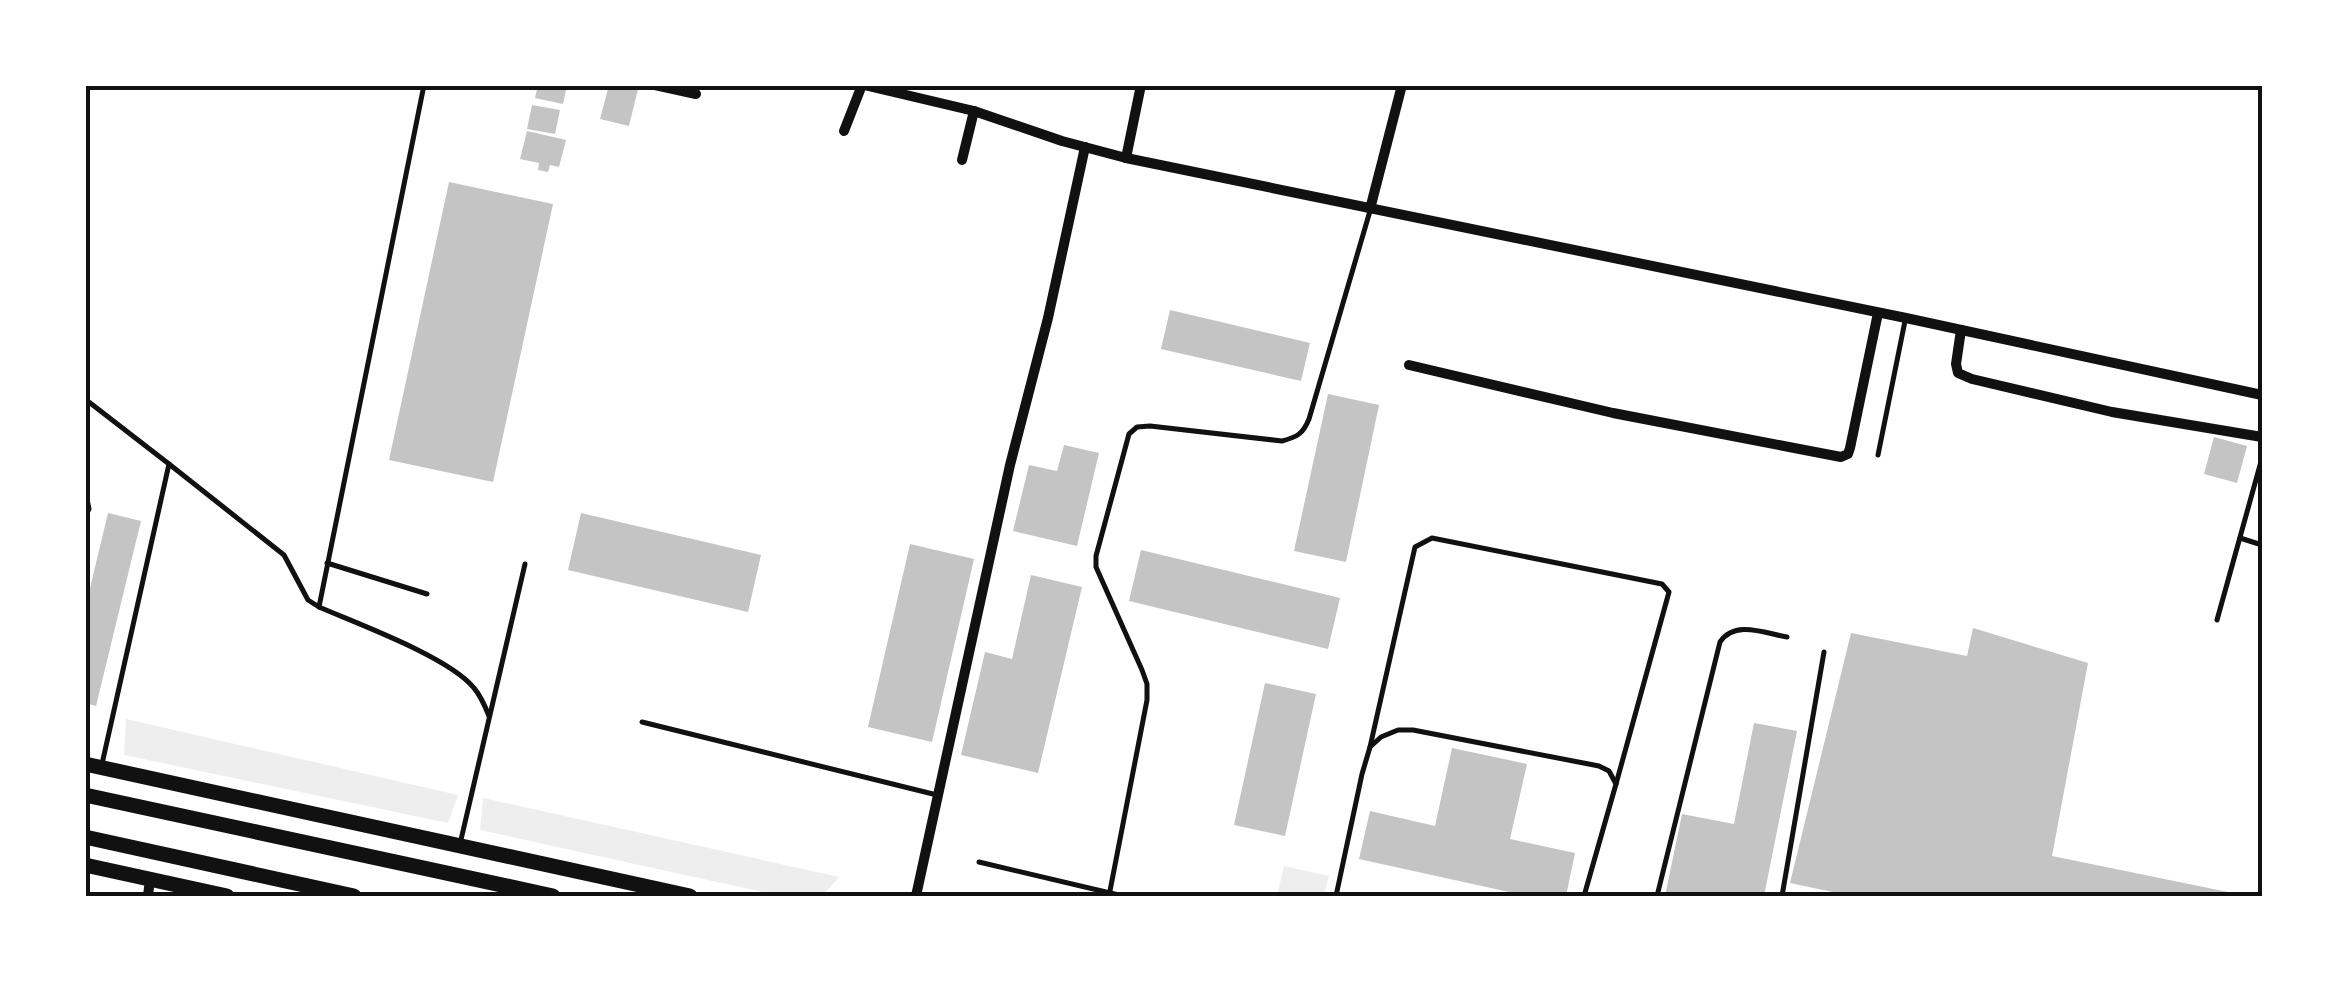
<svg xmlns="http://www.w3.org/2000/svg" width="2347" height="981" viewBox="0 0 2347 981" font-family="Quicksand,sans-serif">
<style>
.green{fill:#eee}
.building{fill:#c4c4c4}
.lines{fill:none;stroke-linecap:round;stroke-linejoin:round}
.service{stroke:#111;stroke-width:5}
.minor{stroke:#111;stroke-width:10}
.trunk{stroke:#111;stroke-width:15}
.neatline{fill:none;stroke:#111;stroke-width:4}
</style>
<rect width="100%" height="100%" fill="#fff"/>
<g class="green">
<path d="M126 719 458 795 448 823 124 755Z"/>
<path d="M483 798 839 877 822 896H781L480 830Z"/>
<path d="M1284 866 1329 876 1324 896H1277Z"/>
</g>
<g class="building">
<path d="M538 85H567L563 104 535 98Z"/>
<path d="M609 85 638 89 629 126 600 119Z"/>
<path d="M532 105 560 110 555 134 527 129Z"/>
<path d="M527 131 566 140 559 167 550 165 548 172 538 170 539 163 520 159Z"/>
<path d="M449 182 553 204 493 482 389 460Z"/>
<path d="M1170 310 1310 343 1301 381 1161 349Z"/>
<path d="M1328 394 1379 405 1346 562 1294 551Z"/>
<path d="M2214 437 2247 446 2237 483 2204 474Z"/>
<path d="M1064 445 1099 453 1077 546 1013 531 1029 465 1057 471Z"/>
<path d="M108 513 141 521 96 706 85 703V609Z"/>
<path d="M581 513 761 555 748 612 568 570Z"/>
<path d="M910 544 974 559 932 742 868 727Z"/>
<path d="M1141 550 1340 598 1328 649 1129 601Z"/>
<path d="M1031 575 1082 587 1038 773 961 755 985 652 1012 659Z"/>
<path d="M1973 628 2088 663 2052 856 2228 892 2227 896H1852L1790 883 1851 633 1967 656Z"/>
<path d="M1265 683 1316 694 1285 836 1234 825Z"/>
<path d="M1754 723 1797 731 1764 896H1665L1682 814 1734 824Z"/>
<path d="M1452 748 1527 764 1510 839 1575 853 1566 896H1527L1359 859 1370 811 1435 826Z"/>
</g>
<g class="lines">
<g class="service">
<path d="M424 85 319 607C358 624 449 657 474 688 481 696 485 706 489 716"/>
<path d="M85 399 169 464 102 764"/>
<path d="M1878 455 1905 321"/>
<path d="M169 464 284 555 308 600 319 607"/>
<path d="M85 489 89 509 85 517"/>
<path d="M2240 538 2262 545"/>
<path d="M327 563 427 594"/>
<path d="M2217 620 2262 458"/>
<path d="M642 722 937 795"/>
<path d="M1370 747 1415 547 1432 538 1662 584 1669 592 1616 784"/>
<path d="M460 844 525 564"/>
<path d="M979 862 1123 896"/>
<path d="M1109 896 1147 700V684L1142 670 1096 567V556L1129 434 1137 427 1150 426 1282 441C1297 437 1303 434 1309 419L1370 211"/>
<path d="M1336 896 1362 774 1370 747 1381 737 1398 730H1413L1599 766 1609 771 1616 784 1584 896"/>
<path d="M1657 896 1720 642C1735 620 1764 633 1787 637"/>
<path d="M1782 896 1824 652"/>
</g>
<g class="minor">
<path d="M655 85 696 94"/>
<path d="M864 85 974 111 1062 141 1126 158 1906 318 2262 395"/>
<path d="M844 131 862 85"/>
<path d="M1126 158 1141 85"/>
<path d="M962 160 974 111"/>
<path d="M1370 209 1402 85"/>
<path d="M1961 330 1956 364 1958 373 1972 379 2112 412 2262 437"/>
<path d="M1409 365 1613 413 1841 457 1848 454 1850 448 1878 313"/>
<path d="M148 896 150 879"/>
<path d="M916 896 1010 465 1048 318 1085 147"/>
</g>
<g class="trunk">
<path d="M85 764 690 896"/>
<path d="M85 795 553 896"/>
<path d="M85 837 354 896"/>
<path d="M85 865 227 896"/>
</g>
</g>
<rect width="2347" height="981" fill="none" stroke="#ffffff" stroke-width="175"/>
<rect x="88" y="88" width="2172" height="806" class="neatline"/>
</svg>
